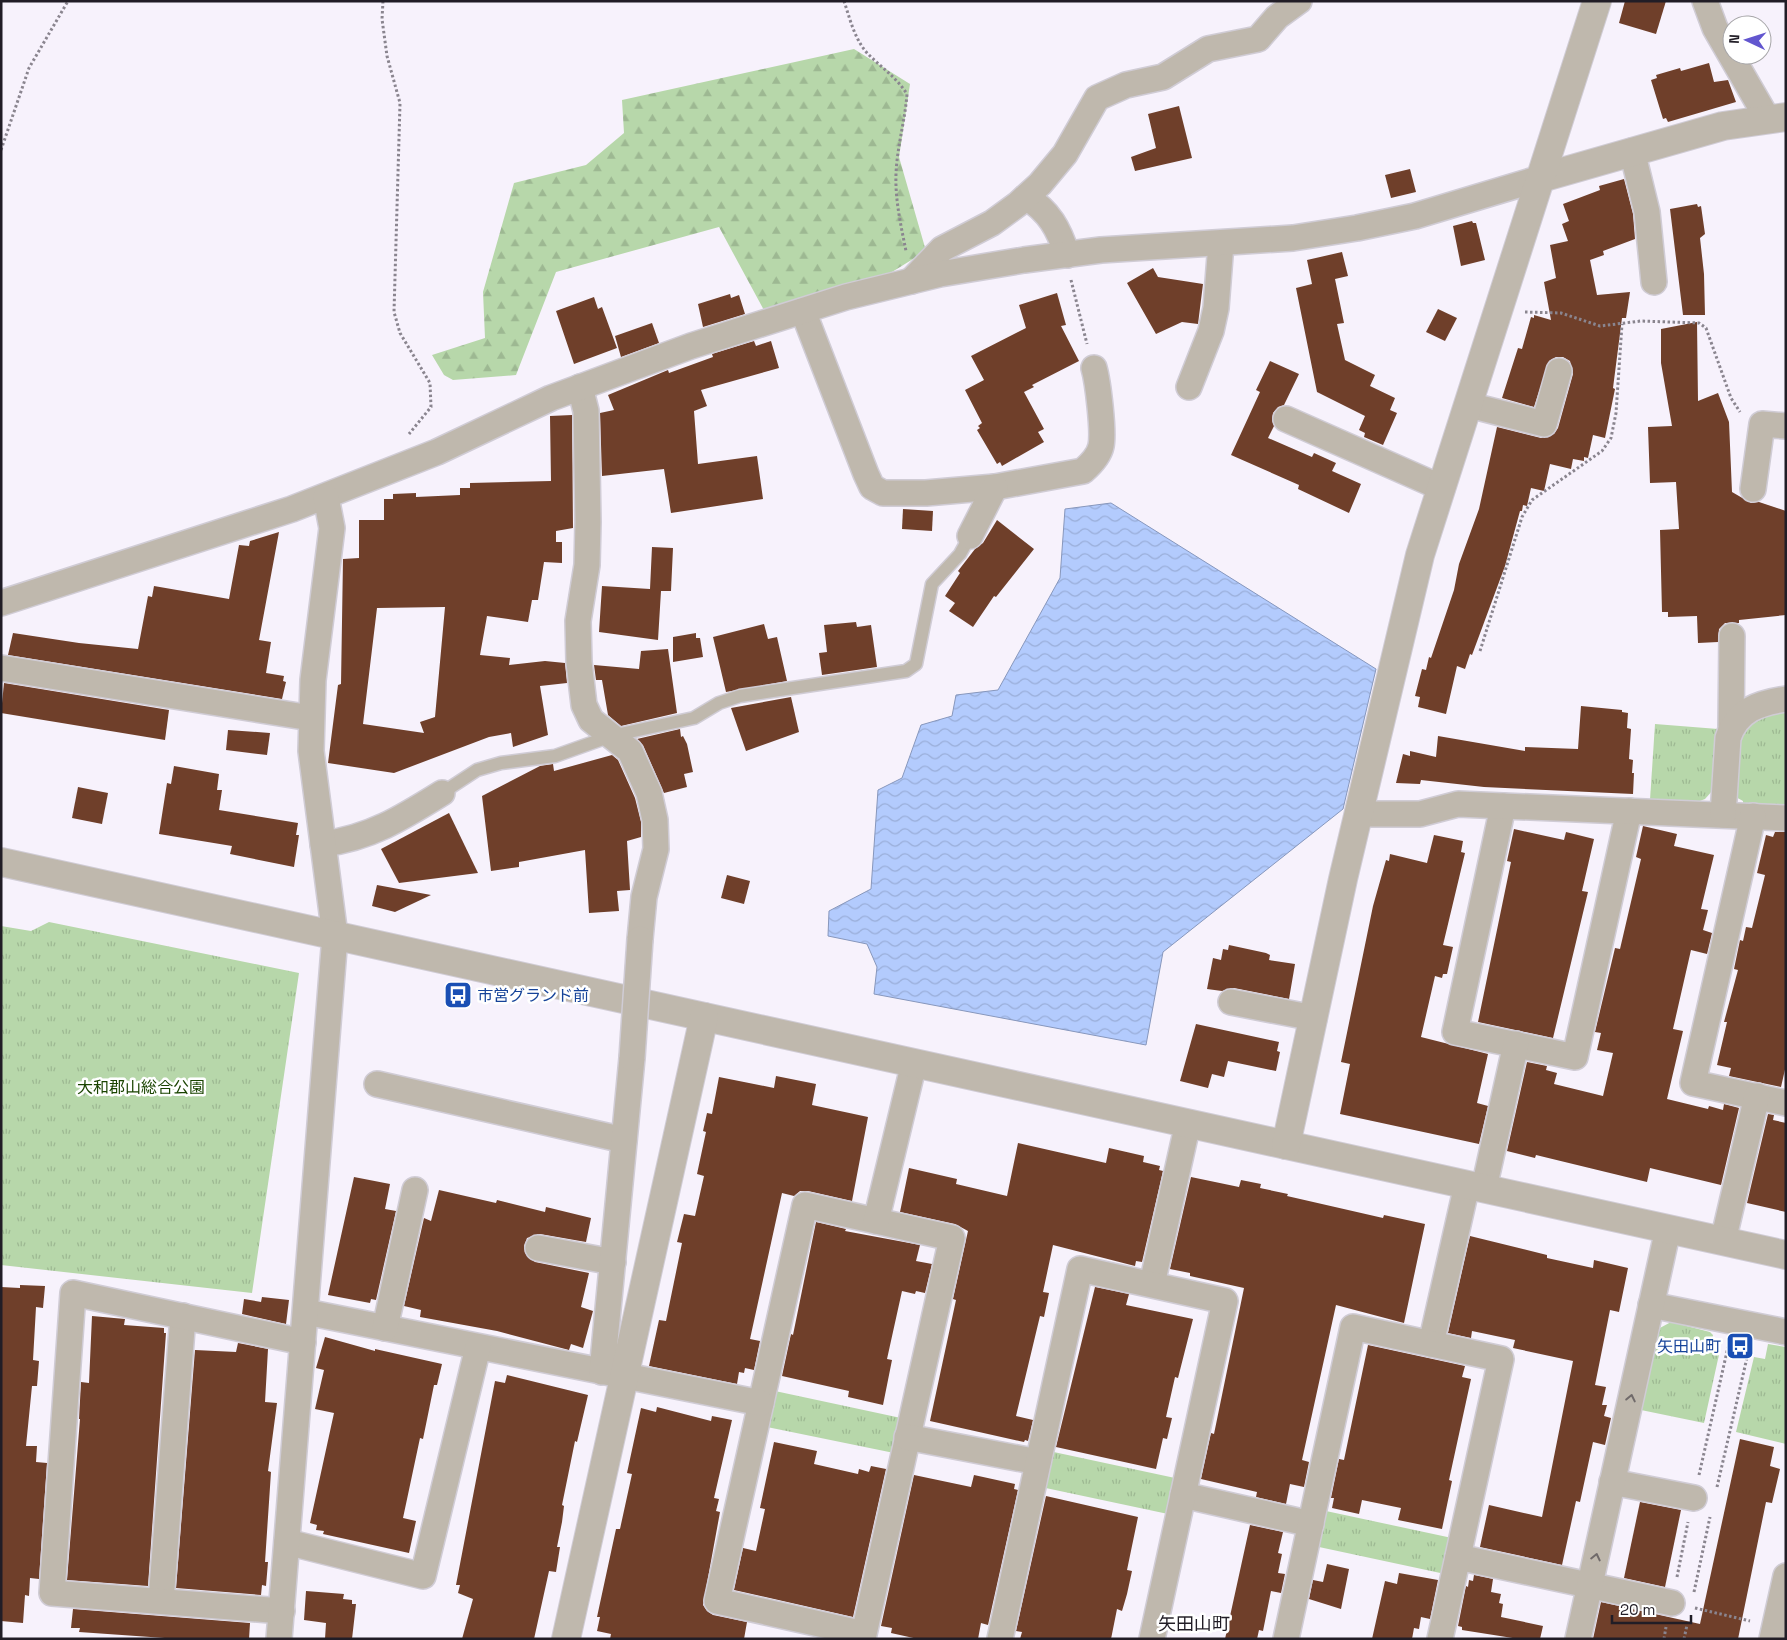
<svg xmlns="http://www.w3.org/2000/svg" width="1787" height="1640" viewBox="0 0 1787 1640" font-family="'Space Grotesk','Noto Sans JP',sans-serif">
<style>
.grass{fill:url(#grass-tufts)}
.forest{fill:url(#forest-firs)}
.water{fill:url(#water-waves);stroke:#8797bc}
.building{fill:#6f3f2a;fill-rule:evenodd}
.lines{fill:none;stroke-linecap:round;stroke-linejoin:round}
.service-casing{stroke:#d0ccd5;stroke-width:15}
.minor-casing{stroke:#d0ccd5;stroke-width:28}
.tertiary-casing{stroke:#d0ccd5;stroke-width:30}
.path{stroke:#8a858f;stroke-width:3;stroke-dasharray:2.5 2.5;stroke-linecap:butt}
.service{stroke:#bfb8ad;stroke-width:12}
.minor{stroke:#bfb8ad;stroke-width:25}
.tertiary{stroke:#bfb8ad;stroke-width:28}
.minor-bridge-casing{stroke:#d0ccd5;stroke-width:28;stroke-linecap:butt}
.minor-bridge{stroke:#bfb8ad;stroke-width:25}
.oneway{stroke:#706a6a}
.labels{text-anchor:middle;stroke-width:5;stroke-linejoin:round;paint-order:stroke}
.transit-label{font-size:16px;fill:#164399;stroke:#fff;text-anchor:start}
.park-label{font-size:16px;fill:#1a4400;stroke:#fff}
.neighbourhood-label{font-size:18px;fill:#211d26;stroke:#fff}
</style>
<defs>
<pattern id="grass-tufts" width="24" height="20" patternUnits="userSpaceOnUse" patternTransform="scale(1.25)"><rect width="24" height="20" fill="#b7d7aa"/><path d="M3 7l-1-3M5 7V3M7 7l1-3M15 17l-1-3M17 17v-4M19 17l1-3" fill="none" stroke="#9db892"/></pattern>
<pattern id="forest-firs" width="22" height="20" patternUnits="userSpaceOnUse" patternTransform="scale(1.25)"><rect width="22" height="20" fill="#b7d7aa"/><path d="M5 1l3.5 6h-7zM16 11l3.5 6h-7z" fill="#9db892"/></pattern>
<pattern id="water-waves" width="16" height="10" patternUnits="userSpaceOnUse" patternTransform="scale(1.25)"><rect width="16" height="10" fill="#b3cbfd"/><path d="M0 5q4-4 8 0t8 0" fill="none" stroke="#9aaed9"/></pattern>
</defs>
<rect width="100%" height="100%" fill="#f7f2fc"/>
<g class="grass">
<path d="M1786 710V806L1743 804V801L1734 796 1739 738 1755 716Z"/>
<path d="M1655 724 1718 729 1713 790 1705 799 1697 802 1650 800Z"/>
<path d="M49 922 299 973 252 1293 1 1265V926L31 931Z"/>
<path d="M1671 1322 1710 1332 1713 1335 1711 1348 1720 1350 1704 1423 1641 1410 1658 1329Z"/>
<path d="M1768 1344 1786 1347V1444L1736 1432 1754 1357 1765 1359Z"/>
<path d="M775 1391 901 1418 894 1453 767 1427Z"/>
<path d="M1049 1451 1175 1478 1168 1514 1041 1487Z"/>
<path d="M1326 1511 1452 1538 1445 1574 1319 1547Z"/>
</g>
<path class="forest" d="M854 49 910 84 899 157 926 251 879 280 766 314 719 227 556 272 516 375 453 380 444 375 432 355 485 338 483 292 514 183 586 165 624 133 622 100Z"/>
<path class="water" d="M1111 503 1376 669 1343 809 1163 952 1146 1045 874 994 877 967 867 944 828 936 829 911 871 889 878 790 902 778 921 725 952 716 956 695 998 690 1060 578 1065 509Z"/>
<g class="building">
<path d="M1625 1H1666L1656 34 1619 23Z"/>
<path d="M1709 63 1714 82 1728 80 1736 102 1668 122 1666 118 1663 119 1651 80 1657 78 1656 75 1680 68 1681 71Z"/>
<path d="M1179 106 1192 158 1135 171 1131 157 1156 148 1148 114Z"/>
<path d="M1410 169 1416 192 1391 198 1385 175Z"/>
<path d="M1624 179 1633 214 1635 239 1603 251 1604 255 1590 260 1597 295 1630 292 1626 318H1622L1613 388 1615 389 1605 438 1593 435 1588 458 1584 457V461L1573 459 1571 469 1550 464 1544 491 1531 488 1527 506 1523 505 1522 511H1520L1505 566 1472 655 1470 654 1465 669 1457 666 1446 714 1418 707 1420 697 1415 696 1422 669 1426 670 1429 657 1431 658 1454 590 1459 564 1479 509 1497 427 1541 438 1554 434 1558 428 1573 374 1570 361 1563 357H1556L1549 361 1534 407 1502 398 1518 348 1522 349 1531 317 1534 318V315L1551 320 1544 282 1556 278 1550 245 1568 241 1562 224 1569 221 1563 204 1600 190 1599 186Z"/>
<path d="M1697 204 1698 207 1701 206 1705 234 1700 238 1704 274 1705 315H1683L1670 209Z"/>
<path d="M1472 221 1473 223H1476L1485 260 1461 266 1453 226Z"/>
<path d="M1342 252 1348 276 1335 279 1344 323 1337 324 1345 360 1375 375 1370 386 1395 398 1390 410 1397 413 1383 445 1364 437 1365 433 1359 430 1365 416 1317 392 1296 288 1312 284 1307 260Z"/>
<path d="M1153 268 1158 277 1203 284 1198 324 1182 322 1156 334 1127 283Z"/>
<path d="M1057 293 1066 325 1061 326 1079 361 1032 385 1034 387 1024 392 1044 429 1038 432 1044 442 1002 466 1000 462 997 464 977 430 980 428 978 426 982 423 965 390 984 380 971 356 1026 328 1019 305Z"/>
<path d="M730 294 731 298 739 295 745 314 703 327 698 304Z"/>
<path d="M594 297 598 309 602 307 617 348 574 364 556 311Z"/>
<path d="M1438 309 1457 318 1445 341 1426 332Z"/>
<path d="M1697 322 1698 401 1718 393 1729 422 1732 492 1751 503 1759 502 1786 511V615L1739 620V623H1725L1719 629 1718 642 1698 643 1697 616 1668 617V612H1662L1660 530 1679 529 1676 482 1650 483 1648 427 1672 426 1661 363V329Z"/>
<path d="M652 323 659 343 621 357 615 336Z"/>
<path d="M754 341 756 346 771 341 779 368 701 390 707 406 694 411 698 464 757 456 763 499 671 513 664 469 602 476 600 413 614 410 608 395 668 370 669 373 713 357 712 354Z"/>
<path d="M1270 361 1299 374 1284 405 1278 407 1273 413 1272 420 1274 426 1268 438 1312 457 1314 453 1336 463 1332 471 1361 484 1349 513 1298 489 1299 485 1231 455 1260 392 1256 390Z"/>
<path d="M572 415 573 528 556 531V542H562V563L544 562 538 600H532L528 622 487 616 480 655 510 658 509 665 545 661 565 663 567 683 540 686 548 735 513 747 511 733 489 737 394 773 328 763 338 685 341 684 343 559 359 558V520H384V499H393V494L416 493V497L460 495V488H470V483L551 481 550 416ZM445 607 435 717 420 722 424 733 363 724 377 608Z"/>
<path d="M903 509 933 511 932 531 902 529Z"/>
<path d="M997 520 1034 549 996 597 994 596 973 627 949 611 955 603 945 596 960 573 958 571 975 549 983 543Z"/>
<path d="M279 532 259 640 271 642 266 673 284 676 283 681 286 682 282 699 8 655 13 633 79 643 138 649 148 596 152 597 154 586 229 599 239 545 249 546 250 541Z"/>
<path d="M652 547 673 548 671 591H661L658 640 599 632 602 586 650 589Z"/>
<path d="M856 622 857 627 871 625 877 667 822 675 819 653 827 652 824 625Z"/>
<path d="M764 624 768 639 777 637 787 681 726 692 713 637Z"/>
<path d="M696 633V638H700L703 657 673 662V637Z"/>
<path d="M668 649 677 713 621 726 608 715 602 680H596L594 665 639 669 641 651Z"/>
<path d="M4 683 169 710 165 740 1 713Z"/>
<path d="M791 697 799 732 746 751 731 708Z"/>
<path d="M1581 706 1622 710V712L1628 713 1627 728 1631 729 1629 759 1633 760 1632 773H1634L1633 794 1484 787 1421 780 1420 784 1396 783 1403 754 1410 756V751L1436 757 1438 736 1525 751V747L1578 749Z"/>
<path d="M680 729 681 737 683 736 687 744 693 772 684 774 687 787 664 793 643 745 637 739Z"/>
<path d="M228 730 270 733 267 755 226 750Z"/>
<path d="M612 755 618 760 635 798 641 822V837L627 841 630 890 617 891 619 911 589 913 585 850 519 862V867L491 871 482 796 540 766 553 764 554 771Z"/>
<path d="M174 766 219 774 217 790H222L219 810 298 823 296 835H299L294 867 230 854 232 846 159 834 167 783 171 784Z"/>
<path d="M78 787 108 793 102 824 72 818Z"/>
<path d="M449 813 478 873 399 883 381 849Z"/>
<path d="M1643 826 1677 834 1674 846 1714 855 1701 909 1708 910 1703 930 1712 933 1707 954 1691 950 1673 1029 1683 1031 1667 1099 1708 1109 1709 1106 1723 1110 1724 1104 1739 1108 1721 1185 1650 1168 1647 1182 1536 1155 1535 1158 1507 1151 1527 1062 1547 1066 1546 1070 1557 1073 1554 1084 1603 1096 1613 1053 1597 1050 1601 1033 1595 1032 1615 948 1620 949 1641 859 1636 857Z"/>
<path d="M1514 829 1564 840 1566 832 1594 839 1582 891 1588 892 1553 1038 1478 1022 1511 862 1507 861Z"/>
<path d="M1775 832H1786V1065L1781 1087 1729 1076 1731 1068 1717 1065 1727 1022H1724L1738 970 1734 969 1740 940 1743 941 1746 927 1752 928 1765 875 1757 873 1766 835 1773 837Z"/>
<path d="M1434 835 1463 841 1461 852 1465 853 1443 945 1453 947 1447 974H1443L1442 978 1435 976 1421 1037 1488 1054 1477 1103 1488 1106 1479 1144 1340 1114 1350 1064 1341 1062 1373 906 1386 860 1389 861 1390 854 1427 863Z"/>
<path d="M727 875 750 881 744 904 721 898Z"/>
<path d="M377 885 431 895 395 912 372 906Z"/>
<path d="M1229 945 1266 953 1270 955 1269 960 1295 964 1289 999 1234 988 1222 991 1207 989 1213 958 1221 960 1223 949 1228 950Z"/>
<path d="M1196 1024 1279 1042 1277 1051 1280 1052 1276 1071 1228 1061 1224 1077 1212 1074 1208 1088 1180 1081Z"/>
<path d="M776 1076 816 1084 812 1105 868 1117 852 1201 808 1191H800L794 1196 782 1193 750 1339 760 1341 754 1370 745 1368 744 1373 739 1372 737 1384 649 1366 659 1320 666 1321 682 1243 677 1242 684 1214 695 1216 704 1176 697 1174 706 1132 703 1131 707 1113 712 1114 719 1077 774 1088Z"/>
<path d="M1768 1114 1774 1115 1773 1120 1786 1123V1212L1747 1203Z"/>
<path d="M1018 1143 1106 1163 1109 1148 1144 1156 1143 1162 1160 1166 1159 1170 1163 1171 1142 1262 1136 1261 1135 1266 1053 1245 1043 1292 1049 1293 1044 1317 1040 1316 1016 1416 1033 1420 1028 1441 1025 1440 1024 1442 930 1421 956 1300 953 1299 968 1231 955 1224 900 1212 909 1168 957 1179 956 1184 1007 1196Z"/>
<path d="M354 1177 390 1184 385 1209 396 1211 376 1300 371 1299 370 1303 328 1295Z"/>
<path d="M1191 1177 1239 1187 1241 1180 1261 1184 1260 1188 1288 1194 1287 1196 1383 1218 1384 1215 1425 1224 1404 1323 1336 1305 1302 1460 1309 1462 1304 1487 1290 1484 1286 1504 1256 1497 1257 1492 1201 1479 1211 1433 1214 1434 1244 1288 1190 1276V1273L1170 1269Z"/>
<path d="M439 1190 496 1203 497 1200 545 1212 546 1207 591 1218 586 1242 540 1234 527 1238 524 1246 525 1253 535 1262 589 1273 581 1307 593 1311 583 1348 571 1344 569 1350 497 1331 420 1317 421 1310 404 1306 424 1218 431 1221Z"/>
<path d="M816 1222 846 1229 845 1231 920 1245 916 1261 932 1264 925 1293 916 1291 915 1294 902 1291 887 1359 892 1360 883 1405 848 1397 849 1391 782 1376 791 1334 793 1335Z"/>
<path d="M1470 1236 1547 1255V1258L1593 1268 1594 1260 1628 1268 1619 1312 1610 1310 1595 1385 1606 1387 1602 1405H1607L1604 1416 1611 1418 1605 1445 1593 1442 1580 1502 1576 1501 1562 1565 1480 1547 1489 1505 1542 1517 1573 1361 1513 1348 1515 1340 1472 1331 1471 1338 1448 1333Z"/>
<path d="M20 1285 45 1286 43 1308 36 1307 33 1360 39 1361 37 1386H32L26 1446H37L36 1462 47 1463 39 1579 30 1578 29 1596 25 1595 23 1623 1 1621V1287L20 1288Z"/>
<path d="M1095 1287 1129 1294 1126 1305 1193 1319 1178 1378 1175 1377 1166 1417 1172 1418 1167 1439 1163 1438 1156 1469 1056 1447Z"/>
<path d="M262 1297 289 1300 286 1324 242 1314 244 1299 261 1302Z"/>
<path d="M92 1316 125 1319 124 1325 164 1328V1333H166L148 1586 67 1580 80 1419H79L81 1382 89 1383Z"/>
<path d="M325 1337 375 1351V1349L442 1364 437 1385H434L423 1439 420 1438 403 1518 416 1521 409 1553 323 1534 324 1531 316 1530 317 1525 310 1523 334 1413 315 1409 324 1370 316 1368Z"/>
<path d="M238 1343 268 1349 265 1402 277 1403 268 1471 271 1472 265 1562H268L266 1586 262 1585 261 1595 176 1588 195 1350 236 1352Z"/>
<path d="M1368 1345 1465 1366 1462 1377 1471 1379 1449 1480 1452 1481 1442 1529 1398 1520 1401 1508 1362 1500 1359 1514 1332 1508 1334 1498H1331L1339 1459 1344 1460Z"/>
<path d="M507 1375 588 1395 577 1442 575 1441 562 1505 564 1506 562 1522 557 1547H560L556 1572 549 1571 534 1639H462L473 1599 458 1593 460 1585H456L495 1381 505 1383Z"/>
<path d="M657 1407 711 1421 712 1416 732 1420 714 1498 719 1499 716 1511 720 1512 703 1605 707 1611 713 1615 747 1622 744 1639H610L611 1634 597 1631 600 1617H597L616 1529H620L632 1474 627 1473 641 1408 656 1412Z"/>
<path d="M1740 1439 1774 1447 1770 1466 1780 1469 1772 1503 1766 1502 1738 1639H1593L1601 1602 1700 1624Z"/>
<path d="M774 1442 817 1451 814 1464 858 1474 859 1469 869 1472 871 1466 886 1469 853 1617 734 1590 743 1548 756 1551 765 1509 760 1508Z"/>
<path d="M914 1475 971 1487 974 1475 1015 1484 1014 1489 1018 1490 988 1625 981 1623 978 1639H918L891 1633 892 1628 881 1626Z"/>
<path d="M1046 1496 1138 1517 1127 1570 1132 1571 1127 1594 1122 1611 1117 1609 1111 1639H1020L1022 1632 1016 1631Z"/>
<path d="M1640 1502 1681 1510 1665 1587 1624 1578Z"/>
<path d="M1250 1525 1283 1532 1278 1553 1282 1554 1278 1573 1285 1574 1281 1593 1271 1591 1263 1631 1259 1630 1257 1639H1225Z"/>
<path d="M1327 1564 1349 1569 1341 1609 1309 1599 1313 1580 1323 1582Z"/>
<path d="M1399 1573 1438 1580 1430 1619 1421 1617 1419 1629 1414 1628 1412 1639H1372L1385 1581 1397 1584Z"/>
<path d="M1474 1575 1493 1579 1491 1592 1501 1594 1499 1603 1503 1604 1501 1617 1543 1626 1540 1639H1519L1462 1630V1627L1458 1626 1466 1586 1468 1587 1469 1580 1473 1581Z"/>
<path d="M306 1591 344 1594 343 1599 352 1600V1604H356L352 1639H325L326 1623 304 1620Z"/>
<path d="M73 1609 250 1623 249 1639H179L79 1632 80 1628H71Z"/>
</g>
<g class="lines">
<defs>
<path id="service" d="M442 793 477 770 501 763 555 756 611 736 694 718 719 703 740 696 906 671 916 664 932 584 960 554 970 536"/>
<g id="minor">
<path d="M1705 1 1715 28 1767 118"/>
<path d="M1632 151 1647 212 1654 282"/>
<path d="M1026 197C1049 211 1059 229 1067 255"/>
<path d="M911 281 942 249 992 223 1018 204 1040 184 1065 154 1097 98 1126 85 1163 77 1208 49 1258 39 1277 17 1299 1"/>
<path d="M803 311 866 474 872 487 883 493H926L995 487 1083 471C1091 464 1099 456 1101 446 1104 432 1098 382 1094 368"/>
<path d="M580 387 586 411 588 522 587 565 578 621 579 662 584 705 591 720 630 751 649 793 655 820 656 849 644 897 640 939"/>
<path d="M1189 387 1211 331 1216 308 1221 243"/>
<path d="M1469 405 1544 424 1559 371"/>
<path d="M1286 419 1442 488"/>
<path d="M1753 489 1762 424 1786 426"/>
<path d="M970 536 995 487"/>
<path d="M1 603 292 509 437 452 551 398 691 346 846 297 940 274 1024 260 1101 250 1293 238 1357 228 1415 216 1541 178"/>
<path d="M1 668 311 718"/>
<path d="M1731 726 1732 636"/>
<path d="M1503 806 1455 1032 1575 1057 1629 811"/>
<path d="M1359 814H1420L1458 804 1786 818"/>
<path d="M1723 815 1728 738C1737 710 1759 703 1786 699"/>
<path d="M1753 816 1693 1083 1786 1103"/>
<path d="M323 844C370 838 402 818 442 793"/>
<path d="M1231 1002 1314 1018"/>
<path d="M377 1084 624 1140"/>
<path d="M1484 1188 1516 1044"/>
<path d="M805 1205 952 1238 864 1634 717 1601Z"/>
<path d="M876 1221 914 1063"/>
<path d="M1723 1241 1757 1096"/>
<path d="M538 1248 613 1262"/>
<path d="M1152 1284 1188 1123"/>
<path d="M1651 1305 1786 1332"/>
<path d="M306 1312 761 1403"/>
<path d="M385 1328 415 1190"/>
<path d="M1431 1344 1467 1185"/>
<path d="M602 1372 632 1058"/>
<path d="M907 1437 1038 1462"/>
<path d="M1612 1482 1694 1498"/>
<path d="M1183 1495 1311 1524"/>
<path d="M287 1542 423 1576 478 1347"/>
<path d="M1458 1557 1672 1603"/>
<path d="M161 1601 183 1316"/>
<path d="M282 1611 52 1593 73 1293 303 1342"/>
<path d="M279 1639 335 936 311 751 313 680 332 528 326 497"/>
<path d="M1000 1639 1080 1269 1225 1301 1152 1639"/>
<path d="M1286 1639 1353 1327 1501 1359 1440 1639"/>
<path d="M1578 1639 1668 1229"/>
<path d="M1772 1639 1786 1576"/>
</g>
<g id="tertiary">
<path d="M1541 178 1723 126 1786 117"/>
<path d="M1 862 1786 1255"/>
<path d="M1286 1145 1343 879 1420 555 1597 1"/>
<path d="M566 1639 704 1017"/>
</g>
</defs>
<use href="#service" class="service-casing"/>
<use href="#minor" class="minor-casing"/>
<use href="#tertiary" class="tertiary-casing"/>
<g class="path">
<path d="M383 1 382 19 387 56 400 103 394 312 400 333 430 383 431 407 409 434"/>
<path d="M844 1C850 19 855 41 869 55 882 68 897 78 907 94 905 121 897 147 896 174 895 200 901 226 906 251"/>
<path d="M1 150 29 68 68 1"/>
<path d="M1071 280 1087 344"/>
<path d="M1525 312 1561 313 1600 326 1641 321 1699 323 1706 328 1731 398 1740 412"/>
<path d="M1480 651 1522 517 1532 500 1602 451 1611 438 1616 413 1622 324"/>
<path d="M1699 1475 1728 1347"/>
<path d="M1717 1487 1749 1349"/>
<path d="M1677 1577 1688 1522"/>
<path d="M1694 1592 1710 1517"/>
<path d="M1695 1608 1750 1621"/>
<path d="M1664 1639 1666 1627"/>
<path d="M1684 1639 1687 1625"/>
</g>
<use href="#service" class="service"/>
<use href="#minor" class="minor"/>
<use href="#tertiary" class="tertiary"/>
<defs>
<path id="minor-bridge" d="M632 1058 640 939"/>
</defs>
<use href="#minor-bridge" class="minor-bridge-casing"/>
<use href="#minor-bridge" class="minor-bridge"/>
</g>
<defs><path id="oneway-chevron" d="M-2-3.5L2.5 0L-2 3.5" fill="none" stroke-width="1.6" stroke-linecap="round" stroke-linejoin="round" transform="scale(1.25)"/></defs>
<g class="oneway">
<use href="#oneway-chevron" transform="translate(1631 1398) rotate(-78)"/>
<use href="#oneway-chevron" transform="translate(1596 1557) rotate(-77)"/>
</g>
<defs>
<symbol id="bus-square" viewBox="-11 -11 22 22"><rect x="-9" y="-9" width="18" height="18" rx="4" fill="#1a4fb4" stroke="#fff"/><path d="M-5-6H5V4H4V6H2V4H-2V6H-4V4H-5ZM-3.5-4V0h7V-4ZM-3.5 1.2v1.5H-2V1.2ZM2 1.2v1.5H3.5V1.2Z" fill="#fff"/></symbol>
</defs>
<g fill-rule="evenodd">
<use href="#bus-square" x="442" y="979" width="32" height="32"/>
<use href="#bus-square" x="1724" y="1330" width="32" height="32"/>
</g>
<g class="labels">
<g class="transit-label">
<text x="477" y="1001">市営グランド前</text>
<text x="1721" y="1352" text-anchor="end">矢田山町</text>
</g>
<g class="park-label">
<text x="141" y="1093">大和郡山総合公園</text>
</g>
<g class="neighbourhood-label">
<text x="1194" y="1630">矢田山町</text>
</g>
</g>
<rect width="1787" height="1640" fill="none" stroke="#211d26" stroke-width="5"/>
<g transform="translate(1747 40) rotate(274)"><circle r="24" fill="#ffffff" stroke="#a6a5a8"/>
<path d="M0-4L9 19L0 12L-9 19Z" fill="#6256cf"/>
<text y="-8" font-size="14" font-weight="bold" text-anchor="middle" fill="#211d26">N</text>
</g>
<path d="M1612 1615v8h79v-8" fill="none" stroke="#211d26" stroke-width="2.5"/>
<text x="1620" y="1615" font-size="15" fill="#211d26" stroke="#ffffff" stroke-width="4" paint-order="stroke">20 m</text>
</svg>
